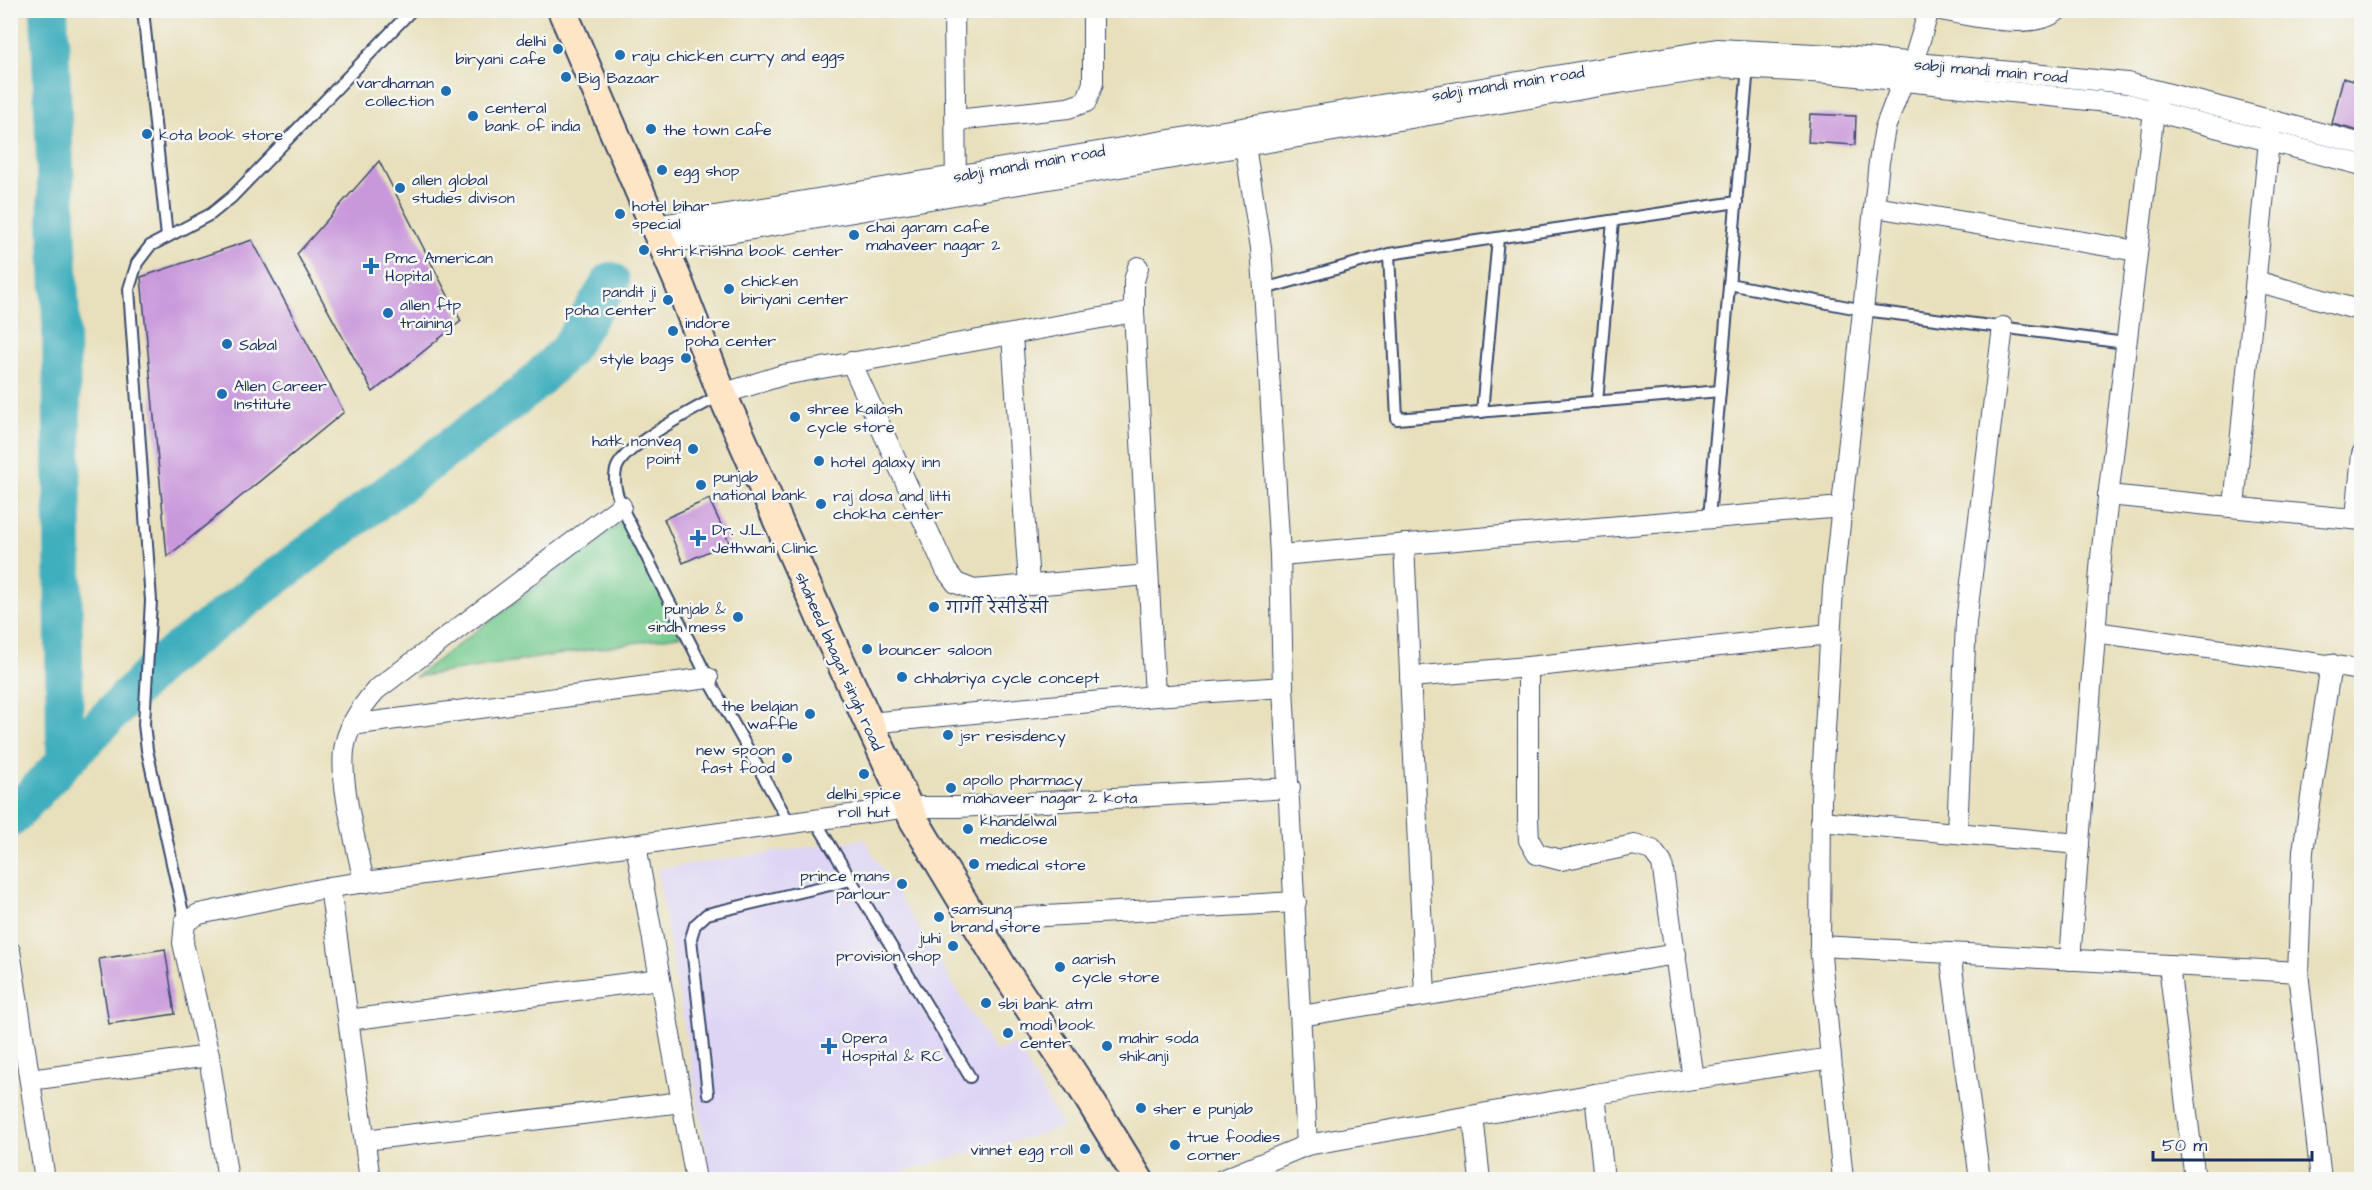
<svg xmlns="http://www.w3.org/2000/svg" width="2372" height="1190" viewBox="0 0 2372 1190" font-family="'Architects Daughter','Playpen Sans Deva',sans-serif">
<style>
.built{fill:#ded5f5}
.green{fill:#75cb8f;stroke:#487d76;stroke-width:1.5}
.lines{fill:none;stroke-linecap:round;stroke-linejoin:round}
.river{stroke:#40afbd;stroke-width:38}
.building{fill:#c998db}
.lane-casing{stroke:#3a4a6c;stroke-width:14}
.street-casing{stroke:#3a4a6c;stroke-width:22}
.secondary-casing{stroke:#3a4a6c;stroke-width:32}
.lane{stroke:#fff;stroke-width:10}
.street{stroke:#fff;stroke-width:20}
.secondary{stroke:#fee5c5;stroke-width:28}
.poi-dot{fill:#1f6fb2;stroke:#f6f6f2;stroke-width:2}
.labels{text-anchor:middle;stroke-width:5;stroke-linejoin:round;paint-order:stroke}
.poi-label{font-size:16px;fill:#1b2f5e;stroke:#f6f6f2;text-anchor:start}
.street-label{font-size:16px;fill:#1b2f5e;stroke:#f6f6f2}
</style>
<rect width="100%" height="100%" fill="#f6f6f2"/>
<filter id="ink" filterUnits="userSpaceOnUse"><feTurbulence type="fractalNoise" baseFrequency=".0167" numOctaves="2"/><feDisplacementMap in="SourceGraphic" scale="12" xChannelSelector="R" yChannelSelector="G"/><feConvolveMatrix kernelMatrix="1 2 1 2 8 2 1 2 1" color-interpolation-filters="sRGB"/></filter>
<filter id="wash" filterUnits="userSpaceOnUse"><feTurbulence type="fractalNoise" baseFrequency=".008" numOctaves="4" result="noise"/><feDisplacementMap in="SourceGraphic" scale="24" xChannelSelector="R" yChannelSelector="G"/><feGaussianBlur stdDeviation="1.35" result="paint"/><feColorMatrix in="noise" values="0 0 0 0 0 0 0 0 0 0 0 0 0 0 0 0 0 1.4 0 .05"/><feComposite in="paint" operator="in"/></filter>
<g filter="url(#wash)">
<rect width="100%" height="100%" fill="#e8e0bc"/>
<path class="built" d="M864 839 995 1052 1016 1044 1063 1128 875 1179H711L657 869Z"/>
<path class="green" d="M626 519 684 635 415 677Z"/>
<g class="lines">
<g class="river">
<path d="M65 761 163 661 528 389 567 351 611 281"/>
<path d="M10 819 65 761 61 323 49 10"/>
</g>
</g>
<g id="blocks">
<g class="building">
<path d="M2343 78 2361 83V122L2359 131 2332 124Z"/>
<path d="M1810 114 1856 116 1855 145 1808 142Z"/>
<path d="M379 161 461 321 373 392 297 254Z"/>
<path d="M252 240 344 412 167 557 141 277Z"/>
<path d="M709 499 729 542 683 563 664 519Z"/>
<path d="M165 949 175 1014 109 1024 99 959Z"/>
</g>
</g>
</g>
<g filter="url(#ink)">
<use href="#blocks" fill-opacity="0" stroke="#3a4a6c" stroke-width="1.5"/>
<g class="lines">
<defs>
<g id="lane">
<path d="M143 10 167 237"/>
<path d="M1389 254 1397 419 1720 391"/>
<path d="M1729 284 1864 310 2126 343"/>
<path d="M1264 289 1389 254 1737 202"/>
<path d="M722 394C698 408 622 445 616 470 613 483 617 494 621 506L708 678 790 824"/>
<path d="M1597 402 1613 221"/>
<path d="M1482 412 1498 238"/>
<path d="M1709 518 1748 66"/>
<path d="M815 820 970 1077"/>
<path d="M185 922 147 750 144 724 151 601 129 289 137 263 150 246 211 214 232 197 412 10"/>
<path d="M708 1094 691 938 695 925 707 914 851 880"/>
</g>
<g id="street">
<path d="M954 10 956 188"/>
<path d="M1940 10C1971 15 2032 32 2058 10"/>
<path d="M956 120 1068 108 1086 102 1093 83V10"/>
<path d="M1243 133 1261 248 1264 289 1280 555 1283 687 1307 1145"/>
<path d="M1875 207 2137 251"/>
<path d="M655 226 1717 49 1833 55 2127 83 2362 144"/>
<path d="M663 244 1600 86 1721 67 1828 73 2127 104 2362 165"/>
<path d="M1138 267 1134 281V312L1155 696"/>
<path d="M2256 281 2362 311"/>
<path d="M1012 335 1029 584"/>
<path d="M851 362 946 570 956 583 974 590 1148 575"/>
<path d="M722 394 783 375 1134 312"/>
<path d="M2108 495 2362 520"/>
<path d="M2234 507 2270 130"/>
<path d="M2356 518 2362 454"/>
<path d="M1404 544 1425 995"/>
<path d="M1280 555 1842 507"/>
<path d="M2095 632 2362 670"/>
<path d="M1528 667V819L1529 840 1537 854 1561 860 1634 845 1652 850 1662 863 1693 1079"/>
<path d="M1410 677 1528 667 1830 634"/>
<path d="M869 723 1155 696 1283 687"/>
<path d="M351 725 708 678"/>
<path d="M1820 821 2079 844"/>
<path d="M1957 833 1966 622 2003 327"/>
<path d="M636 845 696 1180"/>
<path d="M364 883C357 845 340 787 344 750 347 727 361 707 376 690L621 506"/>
<path d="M330 887 370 1180"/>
<path d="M974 920 1296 902"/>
<path d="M1820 946 2298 972"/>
<path d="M10 951 45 1180"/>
<path d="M1950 953 1980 1180"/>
<path d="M2070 960 2101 557 2154 111 2157 99"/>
<path d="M2169 965 2195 1180"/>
<path d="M1301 1016 1676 954"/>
<path d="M348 1020 660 979"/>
<path d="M30 1080 209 1056"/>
<path d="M1595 1094 1604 1180"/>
<path d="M1473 1116 1480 1180"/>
<path d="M365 1140 682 1102"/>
<path d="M228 1180 209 1056 183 943 185 922 199 914 330 887 908 807H958L1290 788"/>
<path d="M1222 1180 1307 1145 1595 1094 1831 1058"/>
<path d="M1843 1180 1820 946 1821 800 1833 589 1879 162 1885 128 1903 81 1913 63 1929 10"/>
<path d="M2321 1180 2298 972 2303 851 2331 664"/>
</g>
<path id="secondary" d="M562 10 678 281 722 394 831 641 914 820 1003 968 1083 1089 1139 1180"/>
</defs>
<use href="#lane" class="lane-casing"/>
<use href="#street" class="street-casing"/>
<use href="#secondary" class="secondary-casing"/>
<use href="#lane" class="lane"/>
<use href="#street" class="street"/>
<use href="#secondary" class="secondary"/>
</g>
</g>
<g class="poi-dot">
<circle cx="558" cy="49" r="6"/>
<circle cx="620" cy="55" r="6"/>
<circle cx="566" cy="77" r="6"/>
<circle cx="446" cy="91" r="6"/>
<circle cx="473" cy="116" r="6"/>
<circle cx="651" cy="129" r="6"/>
<circle cx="147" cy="134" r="6"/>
<circle cx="662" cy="170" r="6"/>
<circle cx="400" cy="188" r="6"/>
<circle cx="620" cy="214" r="6"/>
<circle cx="854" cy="235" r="6"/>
<circle cx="644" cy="250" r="6"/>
<path d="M368 257h6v6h6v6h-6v6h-6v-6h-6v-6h6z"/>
<circle cx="729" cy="289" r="6"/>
<circle cx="668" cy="300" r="6"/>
<circle cx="388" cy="313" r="6"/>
<circle cx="673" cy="331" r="6"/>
<circle cx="227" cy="344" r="6"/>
<circle cx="686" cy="358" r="6"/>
<circle cx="222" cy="394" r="6"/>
<circle cx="795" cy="417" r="6"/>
<circle cx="693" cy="449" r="6"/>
<circle cx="819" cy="461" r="6"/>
<circle cx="701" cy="485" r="6"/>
<circle cx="821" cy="504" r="6"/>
<path d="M695 529h6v6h6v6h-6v6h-6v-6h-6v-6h6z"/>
<circle cx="934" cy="607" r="6"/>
<circle cx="738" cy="617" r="6"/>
<circle cx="867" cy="649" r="6"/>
<circle cx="902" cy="677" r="6"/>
<circle cx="810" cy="714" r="6"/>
<circle cx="948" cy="735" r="6"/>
<circle cx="787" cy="758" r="6"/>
<circle cx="864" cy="774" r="6"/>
<circle cx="951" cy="788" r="6"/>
<circle cx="968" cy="829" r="6"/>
<circle cx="974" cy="864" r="6"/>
<circle cx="902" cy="884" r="6"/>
<circle cx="939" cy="917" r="6"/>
<circle cx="953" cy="946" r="6"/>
<circle cx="1060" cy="967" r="6"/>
<circle cx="986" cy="1003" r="6"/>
<circle cx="1008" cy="1033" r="6"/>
<path d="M826 1037h6v6h6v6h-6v6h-6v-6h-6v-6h6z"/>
<circle cx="1107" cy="1046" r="6"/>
<circle cx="1141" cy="1108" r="6"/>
<circle cx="1175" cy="1145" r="6"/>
<circle cx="1085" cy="1149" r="6"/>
</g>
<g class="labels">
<g class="poi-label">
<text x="546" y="46" text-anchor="end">delhi<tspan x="546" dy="18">biryani cafe</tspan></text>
<text x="632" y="61">raju chicken curry and eggs</text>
<text x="578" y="83">Big Bazaar</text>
<text x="434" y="88" text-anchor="end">vardhaman<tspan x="434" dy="18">collection</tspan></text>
<text x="485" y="113">centeral<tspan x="485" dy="18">bank of india</tspan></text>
<text x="663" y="135">the town cafe</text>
<text x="159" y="140">kota book store</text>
<text x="674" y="176">egg shop</text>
<text x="412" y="185">allen global<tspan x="412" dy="18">studies divison</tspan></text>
<text x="632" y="211">hotel bihar<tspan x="632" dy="18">special</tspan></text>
<text x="866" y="232">chai garam cafe<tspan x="866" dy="18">mahaveer nagar 2</tspan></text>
<text x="656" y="256">shri krishna book center</text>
<text x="385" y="263">Pmc American<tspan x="385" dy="18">Hopital</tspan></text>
<text x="741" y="286">chicken<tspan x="741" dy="18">biriyani center</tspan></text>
<text x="656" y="297" text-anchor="end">pandit ji<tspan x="656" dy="18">poha center</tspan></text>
<text x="400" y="310">allen ftp<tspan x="400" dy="18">training</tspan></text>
<text x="685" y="328">indore<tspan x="685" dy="18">poha center</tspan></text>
<text x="239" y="350">Sabal</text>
<text x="674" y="364" text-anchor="end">style bags</text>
<text x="234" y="391">Allen Career<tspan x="234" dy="18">Institute</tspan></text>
<text x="807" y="414">shree kailash<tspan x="807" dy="18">cycle store</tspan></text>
<text x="681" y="446" text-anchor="end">hatk nonveg<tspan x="681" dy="18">point</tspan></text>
<text x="831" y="467">hotel galaxy inn</text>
<text x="713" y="482">punjab<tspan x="713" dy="18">national bank</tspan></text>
<text x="833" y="501">raj dosa and litti<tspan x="833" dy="18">chokha center</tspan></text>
<text x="712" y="535">Dr. J.L.<tspan x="712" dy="18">Jethwani Clinic</tspan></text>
<text x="946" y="613">गार्गी रेसीडेंसी</text>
<text x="726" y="614" text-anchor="end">punjab &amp;<tspan x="726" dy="18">sindh mess</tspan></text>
<text x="879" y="655">bouncer saloon</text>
<text x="914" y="683">chhabriya cycle concept</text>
<text x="798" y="711" text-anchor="end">the belgian<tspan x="798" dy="18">waffle</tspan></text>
<text x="960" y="741">jsr resisdency</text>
<text x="775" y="755" text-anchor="end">new spoon<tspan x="775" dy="18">fast food</tspan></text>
<text x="963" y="785">apollo pharmacy<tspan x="963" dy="18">mahaveer nagar 2 kota</tspan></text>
<text x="864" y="799" text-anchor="middle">delhi spice<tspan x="864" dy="18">roll hut</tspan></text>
<text x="980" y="826">khandelwal<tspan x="980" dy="18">medicose</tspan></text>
<text x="986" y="870">medical store</text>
<text x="890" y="881" text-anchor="end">prince mans<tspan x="890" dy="18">parlour</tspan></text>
<text x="951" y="914">samsung<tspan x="951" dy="18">brand store</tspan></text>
<text x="941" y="943" text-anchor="end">juhi<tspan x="941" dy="18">provision shop</tspan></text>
<text x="1072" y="964">aarish<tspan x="1072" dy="18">cycle store</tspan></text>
<text x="998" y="1009">sbi bank atm</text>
<text x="1020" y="1030">modi book<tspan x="1020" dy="18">center</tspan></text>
<text x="842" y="1043">Opera<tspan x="842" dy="18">Hospital &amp; RC</tspan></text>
<text x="1119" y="1043">mahir soda<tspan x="1119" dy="18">shikanji</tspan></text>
<text x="1153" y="1114">sher e punjab</text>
<text x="1187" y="1142">true foodies<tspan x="1187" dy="18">corner</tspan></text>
<text x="1073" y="1155" text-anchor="end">vinnet egg roll</text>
</g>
<g class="street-label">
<text transform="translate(1991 70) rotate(5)" y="6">sabji mandi main road</text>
<text transform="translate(1508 83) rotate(-9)" y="6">sabji mandi main road</text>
<text transform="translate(1029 163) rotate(-10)" y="6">sabji mandi main road</text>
<text transform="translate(840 661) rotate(66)" y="6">shaheed bhagat singh road</text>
</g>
</g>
<rect width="2372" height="1190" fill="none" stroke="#f6f6f2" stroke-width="36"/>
<path d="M2153 1151v9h159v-9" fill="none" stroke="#1b2f5e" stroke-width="3"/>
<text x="2162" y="1151" font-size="18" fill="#1b2f5e" stroke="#f6f6f2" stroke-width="4.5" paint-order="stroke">50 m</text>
</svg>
